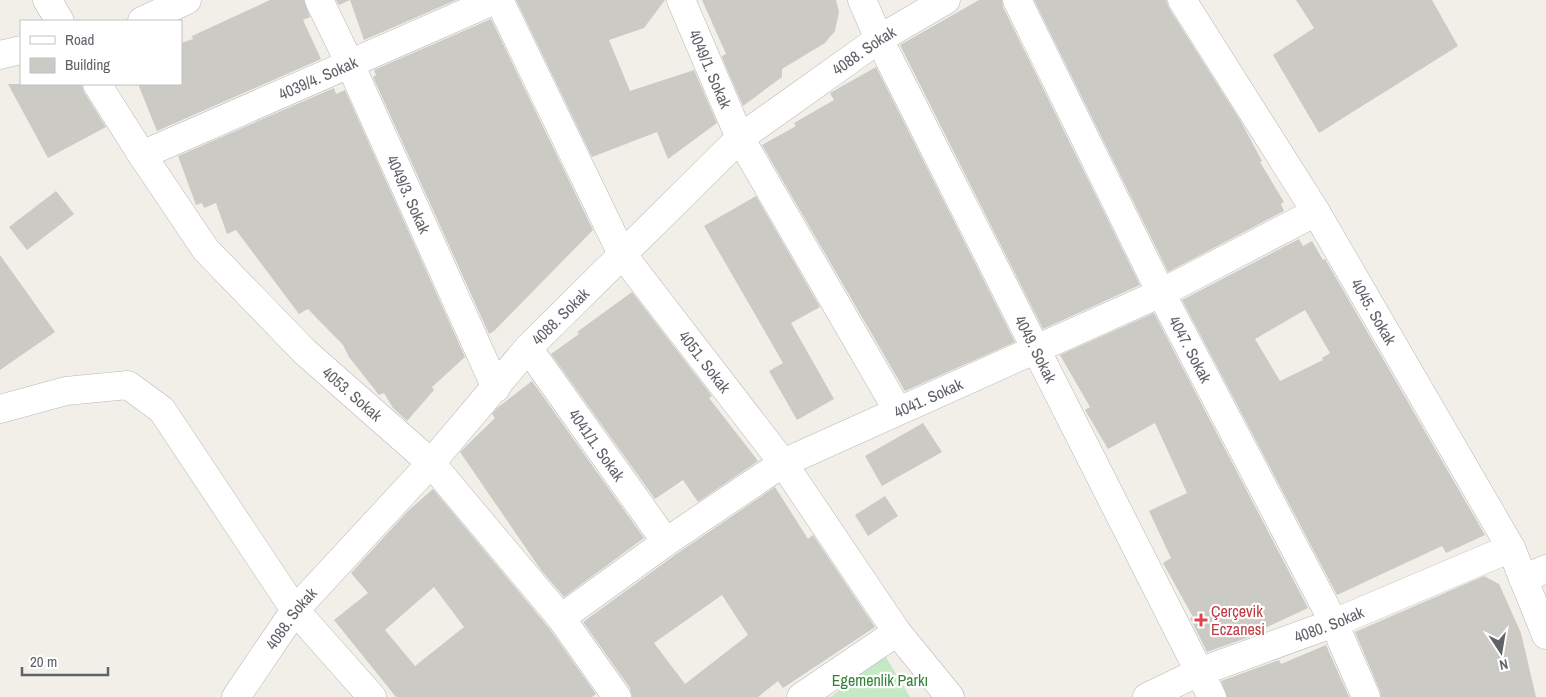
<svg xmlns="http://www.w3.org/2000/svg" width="1546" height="697" viewBox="0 0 1546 697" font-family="'Archivo Narrow',sans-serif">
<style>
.green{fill:#c5e8c5}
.building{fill:#cccac5;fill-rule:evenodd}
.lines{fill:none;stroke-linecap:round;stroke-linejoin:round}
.minor-casing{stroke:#b5b8bc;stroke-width:29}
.tertiary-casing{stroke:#b5b8bc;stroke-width:29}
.minor{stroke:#fff;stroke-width:28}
.tertiary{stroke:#fff;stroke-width:28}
.health-dot{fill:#e0444e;stroke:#fff;stroke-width:2}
.labels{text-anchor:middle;stroke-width:4.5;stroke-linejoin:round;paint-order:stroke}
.street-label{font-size:16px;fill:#5f6368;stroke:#fff}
.health-label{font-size:16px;fill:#be3a42;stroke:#fff;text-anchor:start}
.park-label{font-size:16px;fill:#348238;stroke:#fff}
</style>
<rect width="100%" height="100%" fill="#f1efe8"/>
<path class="green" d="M884 654 910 697H831Z"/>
<g class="building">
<path d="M270 0H304L310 17 303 20 321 59 157 131 138 84H181V43L193 39 192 36Z"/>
<path d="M336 0H456L364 40 350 0 339 5Z"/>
<path d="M516 0H665L644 28 609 40 630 91 694 70 717 123 668 159 657 132 592 157Z"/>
<path d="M702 0H836L839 12 835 31 825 43 782 69V77L743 106 723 60 722 56 726 54Z"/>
<path d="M979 0H1002L1003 7 1140 285 1043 329 900 45Z"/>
<path d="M1034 0H1166L1169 8 1240 120 1262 161 1260 162 1284 202 1281 204 1284 211 1168 272Z"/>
<path d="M1296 0H1432L1458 46 1319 133 1273 55 1314 28Z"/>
<path d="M491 19 593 230 494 331 489 334 373 77 376 75 374 70Z"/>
<path d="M876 67 1015 342 905 391 762 145 796 126 794 123 834 100 830 93Z"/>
<path d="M8 84H82L84 92 106 127 48 158Z"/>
<path d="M334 88 336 94 345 90 465 357 432 387 434 390 407 421 393 408 384 393 379 395 349 357 343 345 308 309 299 314 236 230 227 234 216 203 204 208 202 203 196 205 178 156Z"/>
<path d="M56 191 74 214 27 250 9 227Z"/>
<path d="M756 196 820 307 791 323 834 399 797 420 769 371 783 363 704 226Z"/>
<path d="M1299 239 1303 246 1312 241 1323 260 1325 259 1485 535 1446 553 1442 546 1337 595 1182 300ZM1305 310 1330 353 1322 358 1323 360 1280 381 1255 339Z"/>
<path d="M0 255 55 332 0 370Z"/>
<path d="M632 292 712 396 709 398 758 461 698 502 683 480 655 499 551 354 579 334 577 332Z"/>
<path d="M1154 313 1308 608 1265 628 1266 631 1207 652 1190 618 1193 617 1163 563 1171 558 1149 511 1187 493 1155 423 1108 449 1085 410 1090 407 1060 355Z"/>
<path d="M532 381 644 538 564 597 541 570 460 452 495 418 492 414 497 408Z"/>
<path d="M923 423 942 452 882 486 865 456Z"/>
<path d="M775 487 808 539 813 535 875 627 783 688 778 681 758 697H632L630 688 583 622 675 555ZM722 595 748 635 685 684 654 643Z"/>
<path d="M433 489 549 628 596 694 592 697H396L334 620 368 593 351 573 408 511ZM434 587 464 627 415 666 385 630Z"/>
<path d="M885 496 898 516 868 536 855 515Z"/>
<path d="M1484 576 1499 584 1521 633 1536 697H1381L1380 691 1355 632Z"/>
<path d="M1326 645 1349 697H1227L1221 681 1279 660 1281 664Z"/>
</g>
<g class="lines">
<defs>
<g id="minor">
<path id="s1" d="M319 0 350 64 496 388"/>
<path id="s2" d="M499 0 622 254 783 463 897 632 950 697"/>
<path id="s3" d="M681 0 740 138 898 411"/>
<path id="s4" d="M862 0 879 39 1212 697"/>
<path id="s5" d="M1017 0 1161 293 1334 623 1366 697"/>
<path id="s6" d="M1182 0 1316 212 1511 548 1546 635"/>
<path d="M142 21 187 0"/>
<path d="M0 55 21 50"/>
<path id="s7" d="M142 155 495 0"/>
<path id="s8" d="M528 348 666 542"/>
<path d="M0 409 66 391 128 385 162 410 295 610 372 697"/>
<path d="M431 463 561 618 617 697"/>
<path d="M1523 579 1546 569"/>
<path id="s9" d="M561 618 666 542 783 463 1161 293 1316 212"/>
<path d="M801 697 897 632"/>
<path id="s10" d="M1147 697 1199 672 1334 623 1511 548"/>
</g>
<g id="tertiary">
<path d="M47 0 60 21"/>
<path id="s11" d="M97 84 142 155 206 250 305 352 431 463"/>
<path id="s12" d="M236 697 295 610 431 463 528 348 740 138 879 39 946 0"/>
</g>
</defs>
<use href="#minor" class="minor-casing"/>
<use href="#tertiary" class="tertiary-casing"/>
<use href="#minor" class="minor"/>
<use href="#tertiary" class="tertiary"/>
</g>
<path class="health-dot" d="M1198.5 612.5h5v5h5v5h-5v5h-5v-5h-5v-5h5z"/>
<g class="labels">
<g class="street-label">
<text dy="6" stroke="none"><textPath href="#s12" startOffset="906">4088. Sokak</textPath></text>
<text dy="6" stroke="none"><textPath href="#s3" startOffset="75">4049/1. Sokak</textPath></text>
<text dy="6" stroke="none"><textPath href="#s7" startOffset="192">4039/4. Sokak</textPath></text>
<text dy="6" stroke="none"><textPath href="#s1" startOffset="214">4049/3. Sokak</textPath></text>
<text dy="6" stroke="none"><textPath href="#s6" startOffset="366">4045. Sokak</textPath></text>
<text dy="6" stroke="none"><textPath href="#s12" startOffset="501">4088. Sokak</textPath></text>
<text dy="6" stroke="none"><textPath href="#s4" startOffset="390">4049. Sokak</textPath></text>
<text dy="6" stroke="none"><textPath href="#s5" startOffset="390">4047. Sokak</textPath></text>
<text dy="6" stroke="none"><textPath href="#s2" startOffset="418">4051. Sokak</textPath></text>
<text dy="6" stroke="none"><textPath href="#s11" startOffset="404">4053. Sokak</textPath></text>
<text dy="6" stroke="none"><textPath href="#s9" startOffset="430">4041. Sokak</textPath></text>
<text dy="6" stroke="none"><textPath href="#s8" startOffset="119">4041/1. Sokak</textPath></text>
<text dy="6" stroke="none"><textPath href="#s12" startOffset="96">4088. Sokak</textPath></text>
<text dy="6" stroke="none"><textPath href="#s10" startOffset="196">4080. Sokak</textPath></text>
</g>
<g class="health-label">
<text x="1211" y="617">Çerçevik<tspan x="1211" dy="18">Eczanesi</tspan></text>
</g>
<g class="park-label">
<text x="880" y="686">Egemenlik Parkı</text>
</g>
</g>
<rect x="20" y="20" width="162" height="65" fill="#ffffff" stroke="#bfc1c3"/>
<rect x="30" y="36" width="25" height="8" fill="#ffffff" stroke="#bfc1c3"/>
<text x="65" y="45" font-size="15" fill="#5f6368">Road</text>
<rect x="30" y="58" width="25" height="15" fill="#cccac5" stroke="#bfc1c3"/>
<text x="65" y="70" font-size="15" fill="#5f6368">Building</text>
<g transform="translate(1501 652) rotate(168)" stroke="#ffffff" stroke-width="4" paint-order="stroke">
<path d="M0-4L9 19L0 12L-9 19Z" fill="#5f6368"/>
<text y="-8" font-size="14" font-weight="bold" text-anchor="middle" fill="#5f6368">N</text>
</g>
<path d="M22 667v8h86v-8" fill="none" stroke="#5f6368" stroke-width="2.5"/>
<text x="30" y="667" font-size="15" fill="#5f6368" stroke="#ffffff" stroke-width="4" paint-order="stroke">20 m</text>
</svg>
